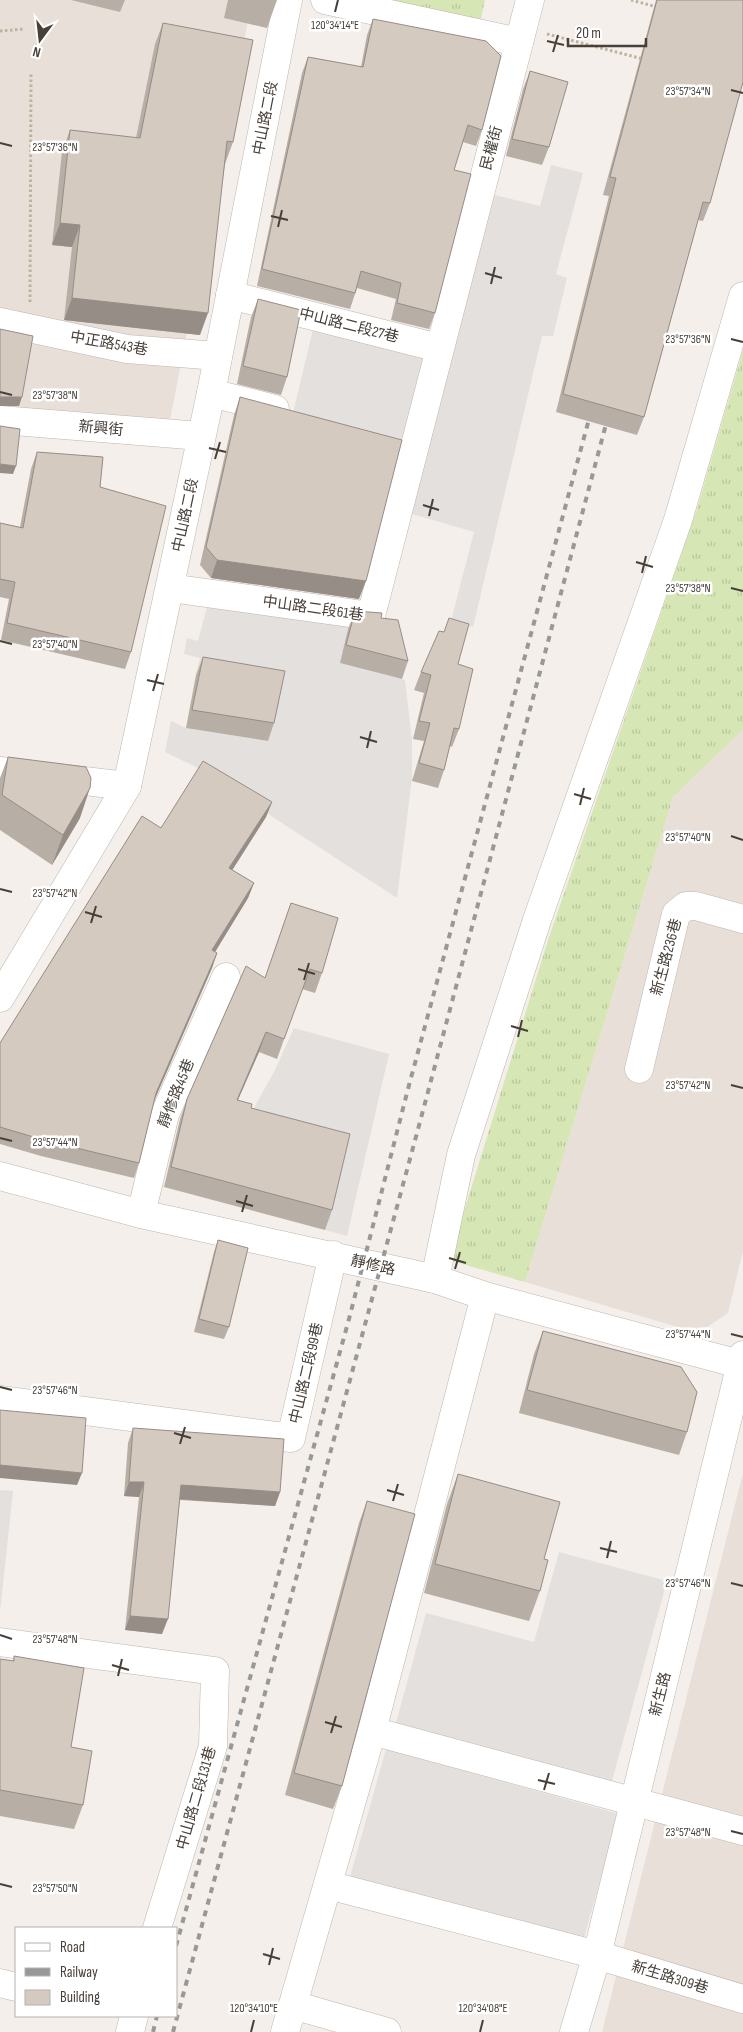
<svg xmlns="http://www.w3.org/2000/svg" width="743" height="2032" viewBox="0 0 743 2032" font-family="'Sofia Sans Condensed','Noto Sans TC',sans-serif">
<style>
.residential{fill:#e8e0d8}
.grass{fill:url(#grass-tufts)}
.parking{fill:#e3e0de}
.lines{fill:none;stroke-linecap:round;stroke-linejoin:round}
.minor-casing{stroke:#bfb6ac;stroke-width:29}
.path{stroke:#c0b09e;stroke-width:3;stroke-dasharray:2.5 2.5;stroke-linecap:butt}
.minor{stroke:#fff;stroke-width:28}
.rail{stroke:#989898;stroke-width:4;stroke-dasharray:6 6;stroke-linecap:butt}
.wall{fill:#b7aea5}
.shaded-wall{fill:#958d86}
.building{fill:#d5cac0;stroke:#958d86}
.ticks{fill:none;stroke:#473f38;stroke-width:2}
.labels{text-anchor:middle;stroke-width:5;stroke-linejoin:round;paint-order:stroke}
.street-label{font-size:15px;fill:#473f38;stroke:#fff}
.ticks-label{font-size:12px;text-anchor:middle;fill:#473f38;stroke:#fff;stroke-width:5;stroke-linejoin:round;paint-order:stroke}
</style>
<defs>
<pattern id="grass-tufts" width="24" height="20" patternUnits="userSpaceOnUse" patternTransform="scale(1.25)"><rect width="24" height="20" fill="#d6e6b5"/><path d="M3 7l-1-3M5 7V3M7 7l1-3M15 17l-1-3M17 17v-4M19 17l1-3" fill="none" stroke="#b9c69c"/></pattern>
</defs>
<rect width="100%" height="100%" fill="#f4efea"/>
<g class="residential">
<path d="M0 0H252L169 425 0 411Z"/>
<path d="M743 730V1251L728 1313 698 1333 525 1282 673 797Z"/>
<path d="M743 1473V2032H602Z"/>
</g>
<g class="grass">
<path d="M381 0H485L480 23Z"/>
<path d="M743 350V730L673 797 525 1282 449 1260 548 940 697 509Z"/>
</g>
<g class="parking">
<path d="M551 165 583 173 556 274 567 278 553 336H542L473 627 451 621 474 532 412 514 490 194 540 206Z"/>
<path d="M315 321 434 349 412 442 293 413Z"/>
<path d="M208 603 349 624 340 663 405 680 412 740V778L397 898 196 767 165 752 171 721 186 728 268 741 271 688 196 675 200 658 184 654 187 638 198 641Z"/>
<path d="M294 1028 389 1054 347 1236 325 1230 245 1124 274 1072Z"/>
<path d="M0 1490 13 1491 0 1612Z"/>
<path d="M559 1552 667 1581 612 1781 396 1723 426 1613 534 1642Z"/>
<path d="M386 1749 619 1814 583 1941 350 1877Z"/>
</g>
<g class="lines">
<defs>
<g id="minor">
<path d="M325 0 519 42"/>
<path d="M230 295 439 348"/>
<path d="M0 322 127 349 218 356"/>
<path d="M211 393 275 409"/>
<path d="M0 420 201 436"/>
<path d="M170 588 371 616 530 0"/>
<path d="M0 771 127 786"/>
<path d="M0 998 127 786 211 393 288 0"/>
<path d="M639 1069 676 914 686 906H696L743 919"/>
<path d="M0 1176 141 1214 435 1279 485 1296 743 1365"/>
<path d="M141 1214 165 1114 226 977"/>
<path d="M435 1279 461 1155 538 917 678 520 743 296"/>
<path d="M0 1400 291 1438 333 1255"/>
<path d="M0 1642 215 1671 213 1746 157 1928"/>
<path d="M372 1731 743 1831"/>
<path d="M328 1885 597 1955 743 1999"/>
<path d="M0 1983 16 1987"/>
<path d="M293 2005 387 2032"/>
<path d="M130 2032 134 2016"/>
<path d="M285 2032 372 1731 485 1296"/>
<path d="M574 2032 597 1955 743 1355"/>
</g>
</defs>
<use href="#minor" class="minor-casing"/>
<g class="path">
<path d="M631 0 657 7"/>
<path d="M0 31 24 29"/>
<path d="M547 34 643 59"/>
<path d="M30 302 31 74"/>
</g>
<use href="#minor" class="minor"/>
<g class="rail">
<path d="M176 1946 349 1319 408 1089 592 408"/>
<path d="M153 2032 157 2016"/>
<path d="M173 2032 417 1133 609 413"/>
</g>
</g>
<g class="wall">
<path d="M71 0H125L120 12Z"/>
<path d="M228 0H277L267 28 224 18Z"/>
<path d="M656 0H743L710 203 703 221 698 220 644 417 637 435 556 412 609 196 603 195Z"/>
<path d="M373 19 482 130 476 146 463 142 454 170 435 313 429 329 391 320 396 299 357 288 350 309 257 286 302 73 308 57 361 67 367 35Z"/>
<path d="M163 23 233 142 225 164 200 335 64 320 72 247 52 245 62 152 70 130 136 138 155 44Z"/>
<path d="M530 71 549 147 542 165 506 156 523 89Z"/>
<path d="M258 299 287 377 281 395 237 384 251 317Z"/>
<path d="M240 397 359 599 211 578 200 565 234 415Z"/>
<path d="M37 452 100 487 131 652 125 669 1 640 9 599 0 597V523L20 527 31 469Z"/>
<path d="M355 611 381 618 408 661 402 679 340 663 348 629Z"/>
<path d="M203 657 274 723 268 741 186 728 196 675Z"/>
<path d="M458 664 459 729 452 747 450 746 444 770 438 788 412 781 424 741 413 739 424 693 414 690 421 672Z"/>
<path d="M8 757 80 818 52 865 0 830V778Z"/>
<path d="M272 802 266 817 232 870 254 883 248 898 215 952 217 953 212 968 155 1098 139 1163 134 1178 41 1156 0 1144V1043L161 828Z"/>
<path d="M291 903 322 973 315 993 302 989 277 1059 259 1052 238 1100 251 1108 332 1210 325 1230 164 1187 180 1119 187 1099 265 978Z"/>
<path d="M218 1240 229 1327 224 1339 194 1332 214 1252Z"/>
<path d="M543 1331 687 1432 679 1455 519 1413 534 1354Z"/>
<path d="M133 1428 280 1492 275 1506 180 1500 162 1634 125 1630 139 1497 124 1496 128 1443Z"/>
<path d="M458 1474 544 1559 540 1591 529 1621 424 1593 447 1504Z"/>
<path d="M367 1501 342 1786 333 1809 285 1795 359 1523Z"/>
<path d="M14 1656 71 1747 83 1805 74 1829 0 1816V1659L13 1661Z"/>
</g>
<g class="shaded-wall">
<path d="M60 223 80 225 72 247 52 245Z"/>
<path d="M72 298 208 313 200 335 64 320Z"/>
<path d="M0 397H22L19 406H0Z"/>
<path d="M0 464 16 466 13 474 0 473Z"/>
<path d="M217 560 366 581 359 599 211 578Z"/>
<path d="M90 788 80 818 52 865 63 835Z"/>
<path d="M272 802 266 817 224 883 229 868Z"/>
<path d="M254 883 248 898 207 965 212 950Z"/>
<path d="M217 953 212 968 151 1108 156 1093Z"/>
<path d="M266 1032 259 1052 229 1120 237 1100Z"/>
<path d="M0 1465 82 1473 77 1485 0 1478Z"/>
<path d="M129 1482H144L139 1497 124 1496Z"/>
<path d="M181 1485 280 1492 275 1506 176 1499Z"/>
<path d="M130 1616 168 1619 162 1634 125 1630Z"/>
</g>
<g class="building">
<path d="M657 0H743V82L710 203 703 202 644 417 563 394 616 178 610 177Z"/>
<path d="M373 19 486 41 501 56 482 130 468 125 454 170 471 174 435 313 397 303 401 283 361 271 355 293 262 269 308 57 363 67Z"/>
<path d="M163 23 253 40 233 142 227 141 208 313 72 298 80 225 60 223 70 130 140 138Z"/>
<path d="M530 71 568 82 549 147 512 139Z"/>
<path d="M258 299 301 310 287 377 243 366Z"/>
<path d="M0 329 33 336 22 397H0Z"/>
<path d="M240 397 402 440 366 581 217 560 206 547Z"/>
<path d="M0 426 20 429 16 466 0 464Z"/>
<path d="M37 452 103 457 100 487 166 506 131 652 7 623 15 582 0 579V523L23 528Z"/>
<path d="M355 611 382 613 381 618 398 620 408 661 346 645Z"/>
<path d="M449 618 469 624 458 664 473 669 459 729 454 728 444 770 419 763 430 723 419 721 431 675 421 672 439 631 444 632Z"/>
<path d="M203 657 285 671 274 723 192 710Z"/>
<path d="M8 757 86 767 91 778 90 788 63 835 2 795Z"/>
<path d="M203 761 272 802 229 868 254 883 212 950 217 953 156 1093 139 1163 47 1141 0 1127V1043L142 816 161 828Z"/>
<path d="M291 903 338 918 322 973 310 969 284 1039 266 1032 237 1100 252 1104 251 1108 350 1134 332 1210 171 1167 187 1099 246 966 265 978Z"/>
<path d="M218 1240 248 1248 229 1327 199 1319Z"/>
<path d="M543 1331 681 1367 697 1392 687 1432 527 1390Z"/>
<path d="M0 1410 86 1418 82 1473 0 1465Z"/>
<path d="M133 1428 284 1439 280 1492 181 1485 168 1619 130 1616 144 1482H129Z"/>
<path d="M458 1474 560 1502 544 1559 548 1560 540 1591 435 1564Z"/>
<path d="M367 1501 415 1514 342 1786 294 1773Z"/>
<path d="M14 1656 84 1668 71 1747 92 1751 83 1805 0 1790V1659L14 1661Z"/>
</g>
<path class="ticks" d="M335 12 338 0M547 41 564 45M553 52 558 35M731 90 743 93M0 143 12 146M271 216 288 220M278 227 282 210M485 273 502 278M491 284 495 267M731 339 743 342M0 392 12 395M209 448 226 452M215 459 220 442M423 505 439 510M429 516 433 499M636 562 653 567M642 573 646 556M731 588 743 591M0 641 12 644M147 680 164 684M153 691 158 674M360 737 377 742M367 748 371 731M574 794 591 799M580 805 584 788M731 836 743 840M0 889 12 892M85 912 102 917M91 923 96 906M298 969 315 974M304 980 309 963M511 1026 528 1031M518 1037 522 1020M731 1085 743 1088M0 1138 12 1141M236 1201 253 1206M242 1212 247 1195M449 1258 466 1263M455 1269 460 1252M731 1334 743 1337M0 1387 12 1390M174 1433 191 1438M180 1444 185 1427M387 1490 404 1495M393 1501 398 1484M600 1548 617 1552M607 1558 611 1541M731 1583 743 1586M0 1635 12 1639M112 1665 129 1670M118 1676 122 1659M325 1722 342 1727M331 1733 336 1716M538 1780 555 1784M544 1790 549 1773M731 1831 743 1834M0 1884 12 1887M263 1954 280 1959M269 1965 273 1948M251 2032 254 2020M480 2032 483 2020"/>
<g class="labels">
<g class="street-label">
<text transform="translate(265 118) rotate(-79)" y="5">中山路二段</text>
<text transform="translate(491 148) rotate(-75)" y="5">民權街</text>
<text transform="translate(349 325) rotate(14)" y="5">中山路二段27巷</text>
<text transform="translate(109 343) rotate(10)" y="5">中正路543巷</text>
<text transform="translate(101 428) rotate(5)" y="5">新興街</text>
<text transform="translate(185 515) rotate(-78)" y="5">中山路二段</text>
<text transform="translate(313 608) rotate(8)" y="5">中山路二段61巷</text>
<text transform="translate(666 957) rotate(-75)" y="5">新生路236巷</text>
<text transform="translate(176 1093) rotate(-68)" y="5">靜修路45巷</text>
<text transform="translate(373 1265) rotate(13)" y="5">靜修路</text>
<text transform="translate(306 1373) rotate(-77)" y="5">中山路二段99巷</text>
<text transform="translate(660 1694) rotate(-76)" y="5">新生路</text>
<text transform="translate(196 1798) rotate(-74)" y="5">中山路二段131巷</text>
<text transform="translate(670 1977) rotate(17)" y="5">新生路309巷</text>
</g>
</g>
<g class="ticks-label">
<text x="335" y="29">120°34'14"E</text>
<text x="688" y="95">23°57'34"N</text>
<text x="55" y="151">23°57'36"N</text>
<text x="688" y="343">23°57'36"N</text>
<text x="55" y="399">23°57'38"N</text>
<text x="688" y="592">23°57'38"N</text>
<text x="55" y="648">23°57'40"N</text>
<text x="688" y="841">23°57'40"N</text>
<text x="55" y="897">23°57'42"N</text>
<text x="688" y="1089">23°57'42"N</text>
<text x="55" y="1146">23°57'44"N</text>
<text x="688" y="1338">23°57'44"N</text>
<text x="55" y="1394">23°57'46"N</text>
<text x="688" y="1587">23°57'46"N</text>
<text x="55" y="1643">23°57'48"N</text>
<text x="688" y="1836">23°57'48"N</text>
<text x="55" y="1892">23°57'50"N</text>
<text x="254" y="2012">120°34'10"E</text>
<text x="483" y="2012">120°34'08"E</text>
</g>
<rect x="15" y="1927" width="162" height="90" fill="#ffffff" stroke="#b5b2af"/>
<rect x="25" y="1943" width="25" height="8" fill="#ffffff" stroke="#b5b2af"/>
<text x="60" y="1952" font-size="15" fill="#473f38">Road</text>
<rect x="25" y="1968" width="25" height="8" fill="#989898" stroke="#b5b2af"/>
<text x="60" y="1977" font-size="15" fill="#473f38">Railway</text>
<rect x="25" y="1990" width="25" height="15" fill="#d5cac0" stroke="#b5b2af"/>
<text x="60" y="2002" font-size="15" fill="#473f38">Building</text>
<g transform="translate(40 40) rotate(195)" stroke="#ffffff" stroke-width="4" paint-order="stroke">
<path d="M0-4L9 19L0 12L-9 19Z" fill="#473f38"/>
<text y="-8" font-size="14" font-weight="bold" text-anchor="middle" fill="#473f38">N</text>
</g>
<path d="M568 38v8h78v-8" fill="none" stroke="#473f38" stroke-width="2.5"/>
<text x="576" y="38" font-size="15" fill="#473f38" stroke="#ffffff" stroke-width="4" paint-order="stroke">20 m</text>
</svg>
